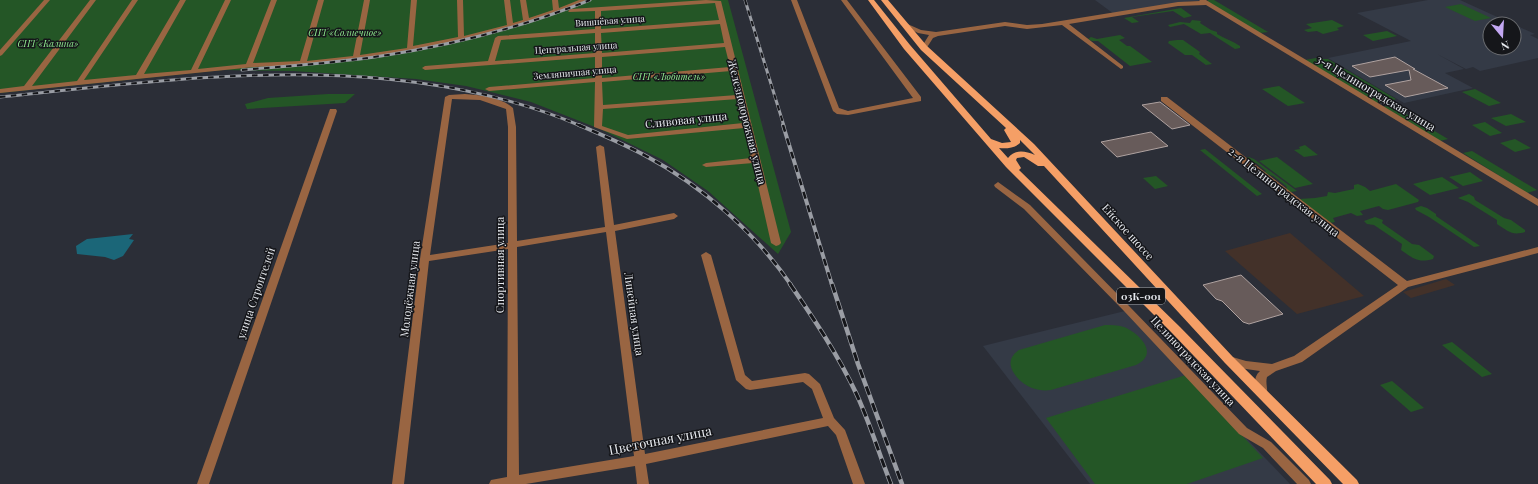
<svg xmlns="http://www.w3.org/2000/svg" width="1538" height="484" viewBox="0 0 1538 484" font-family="'Playfair Display',serif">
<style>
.built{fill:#343a46;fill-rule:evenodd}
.industrial{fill:#433129}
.green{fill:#245626}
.water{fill:#1b6678}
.building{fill:#675b5a;stroke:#afa2a0}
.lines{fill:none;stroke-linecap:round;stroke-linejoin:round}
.minor{fill:#996542;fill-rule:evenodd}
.major{fill:#f59f66;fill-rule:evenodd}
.rail-far2-casing{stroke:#9a9da4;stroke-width:3}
.rail-far1-casing{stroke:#9a9da4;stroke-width:4}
.rail-casing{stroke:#9a9da4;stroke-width:4.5}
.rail-far2{stroke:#15161a;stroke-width:2;stroke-dasharray:5.5;stroke-linecap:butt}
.rail-far1{stroke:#15161a;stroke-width:2.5;stroke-dasharray:7;stroke-linecap:butt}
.rail{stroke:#15161a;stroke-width:3;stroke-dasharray:9;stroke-linecap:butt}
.labels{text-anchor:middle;stroke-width:3;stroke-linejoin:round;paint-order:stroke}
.far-street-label{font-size:9px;fill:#e7eaef;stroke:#15161a}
.far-park-label{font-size:9px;font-style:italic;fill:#93f193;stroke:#15161a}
.shield{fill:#15161a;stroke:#a8aaaf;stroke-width:1}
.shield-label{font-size:10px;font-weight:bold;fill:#e7eaef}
.street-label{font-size:11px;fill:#e7eaef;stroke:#15161a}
.near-street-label{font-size:13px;fill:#e7eaef;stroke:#15161a}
</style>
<rect width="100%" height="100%" fill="#2b2e37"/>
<g class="built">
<path d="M1095 0H1198L1200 1H1191L1114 14Z"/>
<path d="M1428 0H1460L1535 34 1530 35 1538 39V58L1480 71 1473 67 1466 69 1437 54 1464 69 1445 73 1473 88 1404 103 1328 58 1411 41 1357 13ZM1490 24H1514V48H1490Z"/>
<path d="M1125 311 1290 484H1090L983 346Z"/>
</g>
<g class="industrial">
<path d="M1290 233 1364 296 1297 314 1225 251Z"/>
<path d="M1446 279 1455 285 1411 298 1403 292Z"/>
</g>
<g class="green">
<path d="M0 0H728L791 232 778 254 708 191 663 160 600 129 531 102 466 86 416 79 293 71 223 70 0 93Z"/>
<path d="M1208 0H1214L1268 32 1260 33 1208 2Z"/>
<path d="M1461 4 1491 18 1475 21 1445 7Z"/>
<path d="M1181 8 1192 16 1184 18 1173 11 1132 17 1139 22 1132 23 1124 18Z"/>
<path d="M1192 20 1201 21 1200 23 1211 30 1217 32V34C1225 39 1233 41 1240 46V48L1235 49 1210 33 1201 34 1184 24 1170 27 1168 25 1180 22 1190 23Z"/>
<path d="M1332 20 1344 26 1337 28 1339 30 1323 34 1317 31 1308 32 1304 30 1312 28 1306 24Z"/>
<path d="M1387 31 1397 36 1373 41 1363 35Z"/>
<path d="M1120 35 1125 38 1119 40 1127 46H1130L1152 62 1130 66 1098 41H1092L1088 39 1091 37 1097 39Z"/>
<path d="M1177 40H1183L1200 52 1199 54 1212 64 1206 65 1192 55H1185L1168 43 1169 41Z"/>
<path d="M1316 58 1321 61V63L1330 67 1386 102 1375 103 1305 60Z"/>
<path d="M1321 59H1328L1396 99 1391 101Z"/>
<path d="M1279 86 1305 103 1288 106 1262 89Z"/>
<path d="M1475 89 1501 103 1489 106 1462 92Z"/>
<path d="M328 94H355L345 103 247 109 245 104 268 98Z"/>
<path d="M1389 106 1394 107 1448 139 1440 141 1391 111 1381 107Z"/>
<path d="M1511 114 1526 122 1506 126 1491 118Z"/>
<path d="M1485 122 1502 133 1490 136 1472 125Z"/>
<path d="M1515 139 1531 148 1515 152 1500 143Z"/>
<path d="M1305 145 1318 155 1304 157 1294 150 1300 149 1299 147Z"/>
<path d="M1205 149 1262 194 1257 196 1200 150Z"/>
<path d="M1472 151 1537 190 1527 193 1463 153Z"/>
<path d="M1249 157 1254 159 1297 191 1291 192 1285 190 1287 188 1286 186 1273 176 1264 173 1266 171 1256 163H1251L1246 158Z"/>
<path d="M1277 157 1313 184 1295 188 1259 161Z"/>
<path d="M1470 172 1483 181 1463 186 1449 177Z"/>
<path d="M1156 176 1168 186 1155 189 1143 178Z"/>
<path d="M1442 177 1459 188 1430 195 1413 184Z"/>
<path d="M1358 184 1365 187 1370 191 1396 184 1419 200 1418 202 1388 210 1383 209 1379 206 1360 211 1363 215 1357 216 1351 213 1333 218 1335 222 1330 223 1299 199 1315 198 1327 196 1328 192 1335 193 1354 189V185Z"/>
<path d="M1469 194 1474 197 1475 200 1504 218 1511 220 1525 230V232C1512 236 1508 231 1497 224V220L1468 202 1458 198Z"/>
<path d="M1421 206 1427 208 1436 214V216L1480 246 1474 247 1429 217 1416 210 1415 208Z"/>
<path d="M1375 217 1383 220 1382 223 1412 244 1419 245 1434 256 1433 259C1418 263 1414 259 1401 250L1402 244 1374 225 1367 224 1364 221Z"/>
<path d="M1105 325C1111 325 1117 325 1124 327 1139 333 1160 354 1136 365L1051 390C1044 391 1038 390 1032 388 1017 382 1000 362 1019 350Z"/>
<path d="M1452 342 1492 374 1482 377 1442 345Z"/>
<path d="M1186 375 1263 458 1187 484H1095L1046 418Z"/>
<path d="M1392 381 1424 408 1411 412 1380 385Z"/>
</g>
<path class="water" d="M133 234 129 239 134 240 123 256 114 260 105 257 77 254 76 246 87 239Z"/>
<g class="building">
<path d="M1395 57 1415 69H1413L1448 88 1405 97 1385 85 1411 80 1409 70 1370 77 1352 66Z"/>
<path d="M1160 102 1190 125 1172 129 1142 105Z"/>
<path d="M1151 132 1168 146 1117 157 1101 142Z"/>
<path d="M1241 275 1283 314 1249 324 1243 322 1222 301 1216 299 1203 285Z"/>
</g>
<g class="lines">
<g class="minor">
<path d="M44 0H50L2 55 0 56V50Z"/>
<path d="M90 0H96L32 86 77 81 132 0H138L84 80 136 75 180 0H186L144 74 191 70 225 0H231L198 69 246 64 271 0H277L253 63 300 61 318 0H324L307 61 353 56 364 0H370L360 55 407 48 411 0H417L413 46 458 37 457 0H463L464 36 507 25 504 0H510L513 23 523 20 520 0H526L529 18 553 10 552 0H558L559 8 579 0H587L553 14 484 35 447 44 376 57 304 65 254 67 0 93V89L24 86Z"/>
<path d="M706 0 721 1 781 243 779 245 776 246 771 243 753 163 706 167 702 165 706 163 751 158 744 128 627 139 594 127 595 82 489 91 485 89 489 87 595 78V57L425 70 422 68 425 66 488 61 495 38 498 36 595 29V11L569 12 568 11 571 9ZM715 3 719 20 601 29V11ZM720 24 724 43 602 53 601 33ZM595 33V53L495 61 501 40ZM725 47 730 67 602 78V57ZM731 71 737 95 603 105 602 82ZM738 99 743 123 628 135 602 126 603 109Z"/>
<path d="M791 0H797L839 108 848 111 913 98 841 0H847L921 97V101L848 115 837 114 833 111Z"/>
<path d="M1199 0H1206L1538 199V206L1206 5 1178 6 1069 24 1123 66V68L1121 69 1062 25 1027 29 1005 26 938 36 933 38 926 49 924 50 921 48 929 35 918 33 900 24 903 22 921 30 936 32 1005 22 1027 25 1042 24 1178 2 1200 1Z"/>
<path d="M465 94C480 95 501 97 513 108L516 127 517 241 605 227 596 147 600 145 604 147 614 225 674 213 678 216 674 219 615 231 645 454 823 418 812 389 803 382 750 390 746 389 736 380 701 255 706 252 711 255 745 375 752 381 805 373 809 374 820 384 834 418 845 430 865 484H853L836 435 828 426 646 464 649 484H637L635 466 526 484H489L491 480 507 477 508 249 429 261 404 484H392L420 259 445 97 449 95ZM452 99 480 100 506 109 508 127V243L430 255ZM606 232 634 456 519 475 517 247Z"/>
<path d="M1161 97H1167L1407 281 1538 247V253L1408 287 1302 362 1276 371 1267 377C1265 384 1269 391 1266 396L1262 397 1258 396C1254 388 1253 377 1260 371L1246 369 1225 363 1224 360 1225 357 1229 356 1246 361 1272 364 1294 356 1398 285 1161 101Z"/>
<path d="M330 109H336L337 111 209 484H197Z"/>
<path d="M998 182 1030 205 1130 307 1247 428 1271 442 1309 480 1311 484H1297L1263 448 1239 434 1124 311 1024 209 995 187 994 185Z"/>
</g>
<path class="major" d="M868 0H874L910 45 991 139 1002 143 1011 142 1004 130 1006 128 921 50 881 0H888L927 46 1034 144 1233 357 1357 480 1359 484H1343L1225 363 1044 166H1038L1024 157 1017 158 1016 160 1021 168 1019 170 1180 327 1330 480 1332 484H1316L1172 333 1006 167 904 49ZM1020 140 1035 155C1025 151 1015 149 1008 158L999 148C1006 149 1015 148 1020 143Z"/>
<defs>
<g id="rail-far2">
<path d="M745 0 784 126"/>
<path d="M242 70C289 66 335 63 381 56 453 45 523 27 590 0"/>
<path d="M0 97C192 77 398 48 581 126"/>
</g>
<g id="rail-far1">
<path d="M579 125C602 135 624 144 646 156 702 186 755 232 791 285"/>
<path d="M783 125 832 285"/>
</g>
<g id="rail">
<path d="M790 284C814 319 838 355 856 393 870 423 879 454 891 484"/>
<path d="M832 284 858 364 902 484"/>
</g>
</defs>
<use href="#rail-far2" class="rail-far2-casing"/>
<use href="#rail-far1" class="rail-far1-casing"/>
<use href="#rail" class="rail-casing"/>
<use href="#rail-far2" class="rail-far2"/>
<use href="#rail-far1" class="rail-far1"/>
<use href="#rail" class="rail"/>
</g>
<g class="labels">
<g class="far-street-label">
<text transform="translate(610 21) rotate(-4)" y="3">Вишнёвая улица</text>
<text transform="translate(576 48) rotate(-4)" y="3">Центральная улица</text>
<text transform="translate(575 73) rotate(-5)" y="3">Земляничная улица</text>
</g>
<g class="far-park-label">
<text x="345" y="36">СНТ «Солнечное»</text>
<text x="48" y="47">СНТ «Калина»</text>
<text x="669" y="80">СНТ «Любитель»</text>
</g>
<rect class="shield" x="1117" y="288" width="48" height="16" rx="3"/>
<g class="shield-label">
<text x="1141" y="300">03К-001</text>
</g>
<g class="street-label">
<text transform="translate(1376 93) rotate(31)" y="4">3-я Целиноградская улица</text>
<text transform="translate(686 120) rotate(-6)" y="4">Сливовая улица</text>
<text transform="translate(747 122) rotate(76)" y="4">Железнодорожная улица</text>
<text transform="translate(1284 192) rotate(38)" y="4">2-я Целиноградская улица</text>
<text transform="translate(1128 232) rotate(48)" y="4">Ейское шоссе</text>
<text transform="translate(500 265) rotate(-90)" y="4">Спортивная улица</text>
<text transform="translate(410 289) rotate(-83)" y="4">Молодёжная улица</text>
<text transform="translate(256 293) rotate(-71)" y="4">улица Строителей</text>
<text transform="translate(634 314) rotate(82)" y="4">Линейная улица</text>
<text transform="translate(1193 361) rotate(47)" y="4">Целиноградская улица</text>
</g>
<g class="near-street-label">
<text transform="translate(660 440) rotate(-11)" y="5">Цветочная улица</text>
</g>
</g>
<g transform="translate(1502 36) rotate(162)"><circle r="19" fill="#15161a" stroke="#696b6f"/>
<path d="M0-3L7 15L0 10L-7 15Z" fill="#c3a7f2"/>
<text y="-6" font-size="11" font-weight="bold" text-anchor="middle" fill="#e7eaef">N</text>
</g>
</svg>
